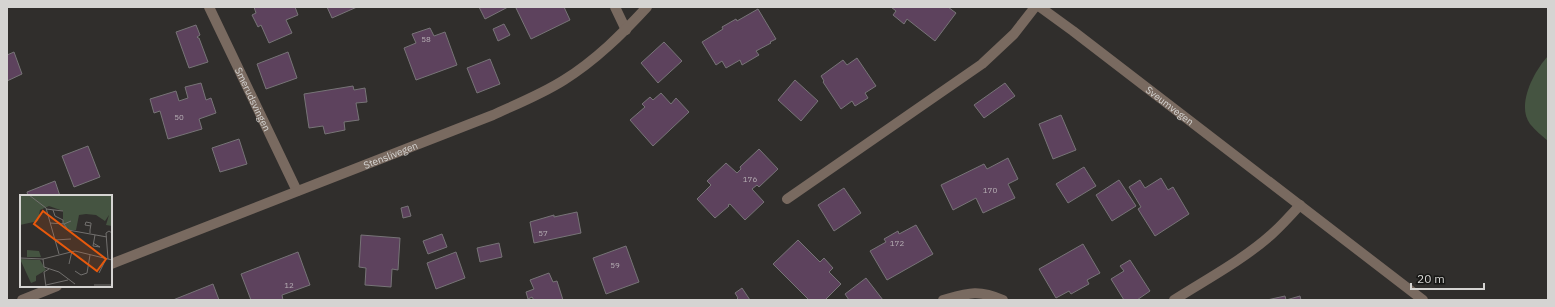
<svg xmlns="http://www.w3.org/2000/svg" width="1555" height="307" viewBox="0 0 1555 307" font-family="'IBM Plex Sans',sans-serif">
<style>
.green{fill:#455441}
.building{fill:#5d425d;stroke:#777477}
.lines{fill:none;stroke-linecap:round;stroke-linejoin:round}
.minor{stroke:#796a60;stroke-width:10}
.labels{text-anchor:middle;stroke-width:3;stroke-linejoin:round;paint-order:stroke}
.number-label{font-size:8px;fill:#b7b0b5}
.street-label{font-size:10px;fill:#d5d4d2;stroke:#171715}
.inset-road{fill:none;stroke:#72706e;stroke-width:1}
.view{fill:#e8590c;fill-opacity:0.15;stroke:#e8590c;stroke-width:2}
.inset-edge{fill:none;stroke:#d5d4d2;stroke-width:2}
</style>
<rect width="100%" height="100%" fill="#302e2c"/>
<path class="green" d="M1548 56V141C1542 136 1535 130 1530 124 1516 105 1534 71 1548 56Z"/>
<g class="building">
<path d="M254 7H295L298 15 286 20 292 33 269 43 261 25 258 27 252 15 256 13Z"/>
<path d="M327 7H357L332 18Z"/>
<path d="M479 7H508L485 19Z"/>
<path d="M519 7H564L570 20 531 39 516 8Z"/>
<path d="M891 7H948L956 13 935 41 907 19 904 24 893 15 896 11Z"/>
<path d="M758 9 776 39 770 42 771 43 756 51 759 55 742 65 740 60 726 68 722 61 716 65 702 42 723 29 722 27 736 19 737 21Z"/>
<path d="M504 24 510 35 498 41 493 29Z"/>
<path d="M196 25 200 35 197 37 198 38H199L208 62 189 68 176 32Z"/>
<path d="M430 28 434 36 445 32 457 65 416 80 404 48 416 43 412 34Z"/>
<path d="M664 42 682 61 658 83 641 63Z"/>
<path d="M14 52 22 74 7 81V55Z"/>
<path d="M288 52 297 78 266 89 257 64Z"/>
<path d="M857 58 876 86 865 93 868 98 855 106 852 101 841 109 823 82 824 81 821 76 843 60 847 65Z"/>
<path d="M490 59 500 84 477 93 467 68Z"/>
<path d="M795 80 818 101 801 121 778 100Z"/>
<path d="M201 83 206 100 211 98 216 113 199 119 202 129 168 139 160 111 154 113 150 99 176 91 179 101 188 98 185 87Z"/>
<path d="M1005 83 1015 96 984 118 974 105Z"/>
<path d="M353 86 354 90 365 88 367 102 356 103 359 120 344 122 345 130 325 134 323 126 309 128 304 94Z"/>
<path d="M661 93 671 104 676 98 689 112 653 146 630 120 645 107 642 104 650 97 653 100Z"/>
<path d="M1061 115 1076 150 1053 159 1039 124Z"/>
<path d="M239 139 247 164 220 172 212 148Z"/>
<path d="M88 146 100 177 74 187 62 156Z"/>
<path d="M759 149 778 169 759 187 757 185 752 189 764 202 745 220 730 204 728 205 729 206 715 218 697 199 711 185 707 181 726 163 737 173 741 169 740 167Z"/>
<path d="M1008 158 1018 179 1008 184 1015 198 983 213 976 198 953 210 941 185 984 164 987 169Z"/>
<path d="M1084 167 1096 186 1068 203 1056 184Z"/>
<path d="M1161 178 1168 190 1173 187 1189 214 1155 236 1138 209 1141 207 1129 187 1140 180 1145 188Z"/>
<path d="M1119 180 1136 206 1112 221 1096 195Z"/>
<path d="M55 181 60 196H28L27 192Z"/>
<path d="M844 188 861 213 834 231 818 205Z"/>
<path d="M408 206 411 216 403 218 401 208Z"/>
<path d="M577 212 581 233 534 243 530 222 554 215V217Z"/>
<path d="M916 225 933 254 887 280 870 251 886 242 884 239 898 231 899 234Z"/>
<path d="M442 234 447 247 428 254 423 241Z"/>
<path d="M361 235 400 238 398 270 392 269 391 287 365 285 366 268 359 267Z"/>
<path d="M798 240 820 262 824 258 833 268 829 272 841 284 825 300H809L773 264Z"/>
<path d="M499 243 502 257 480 262 477 248Z"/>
<path d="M1083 244 1100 273 1087 280 1089 284 1071 294 1069 291 1056 298 1039 269Z"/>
<path d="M626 246 639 282 606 294 593 258Z"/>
<path d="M298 252 310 285 282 295 283 300H251L241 274Z"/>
<path d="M456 252 465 278 436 289 427 263Z"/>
<path d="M1130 260 1150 291 1137 300H1124L1111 279 1124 271 1120 266Z"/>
<path d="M549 273 553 282 557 281 563 300H534L532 297 528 299 526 292 534 289 530 280Z"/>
<path d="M866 278 883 300H849L845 294Z"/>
<path d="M213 284 219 300H173Z"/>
<path d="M742 288 750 300H736L738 298 735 293Z"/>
<path d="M1285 296 1286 300 1300 296 1301 300H1267Z"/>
</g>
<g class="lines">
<g class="minor">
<path id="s1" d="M209 7 297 191"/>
<path d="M615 7 626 30"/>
<path id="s2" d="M1040 7 1073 31 1423 300"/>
<path d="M787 199 982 64 1014 34 1035 7"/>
<path id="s3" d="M111 264 493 115C517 104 542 94 564 80 596 60 622 34 647 7"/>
<path d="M22 300 57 286"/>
<path d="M943 300C968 293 978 289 1003 300"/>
<path d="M1174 300C1207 279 1243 260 1272 234 1282 225 1291 215 1300 205"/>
</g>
</g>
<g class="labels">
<g class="number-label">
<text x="426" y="42">58</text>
<text x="179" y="120">50</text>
<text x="750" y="182">176</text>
<text x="990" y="193">170</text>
<text x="543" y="236">57</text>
<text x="897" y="246">172</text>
<text x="615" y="268">59</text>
<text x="289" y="288">12</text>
</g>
<g class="street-label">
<text dy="4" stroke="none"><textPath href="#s1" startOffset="102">Smerudsvingen</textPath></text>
<text dy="4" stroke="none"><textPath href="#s2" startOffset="163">Sveumvegen</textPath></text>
<text dy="4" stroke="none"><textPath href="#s3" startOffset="300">Stenslivegen</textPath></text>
</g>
</g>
<g transform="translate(20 195)">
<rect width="92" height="92" fill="#302e2c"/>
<path d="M0 0H92V31L86 30 89 20 85 26 76 20 66 19 59 20 56 35H47L43 29V16L29 11 20 15 18 26 0 30ZM7 55 19 56 21 62H7ZM0 64 20 65 26 75 16 81V86L11 88Z" fill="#455441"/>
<path class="inset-road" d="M9 0 26 13 39 59M26 14 43 16M33 15 35 21 43 25V29M30 28 44 29 51 26M44 29 48 35 87 42M70 38V35L71 29V28L66 27 65 30 71 31M92 38 89 36 86 38 88 64 92 65M35 45 51 44M73 48 80 52 73 51 75 40M0 63 23 64M23 64 55 56 88 64M23 64 24 72 39 77 55 89M49 69 52 56M55 76 61 80 67 78 70 60M79 78 86 64M26 90 48 85M74 90H92M26 92 24 77 29 74"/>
<path class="view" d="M23 16 86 64 77 76 14 29Z"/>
<rect width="92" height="92" class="inset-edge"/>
</g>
<rect width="1555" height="307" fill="none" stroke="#d5d4d2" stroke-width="16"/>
<path d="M1411 283v6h73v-6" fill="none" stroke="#d5d4d2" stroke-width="2"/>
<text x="1417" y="283" font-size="12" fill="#d5d4d2" stroke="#171715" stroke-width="3" paint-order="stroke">20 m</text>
</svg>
